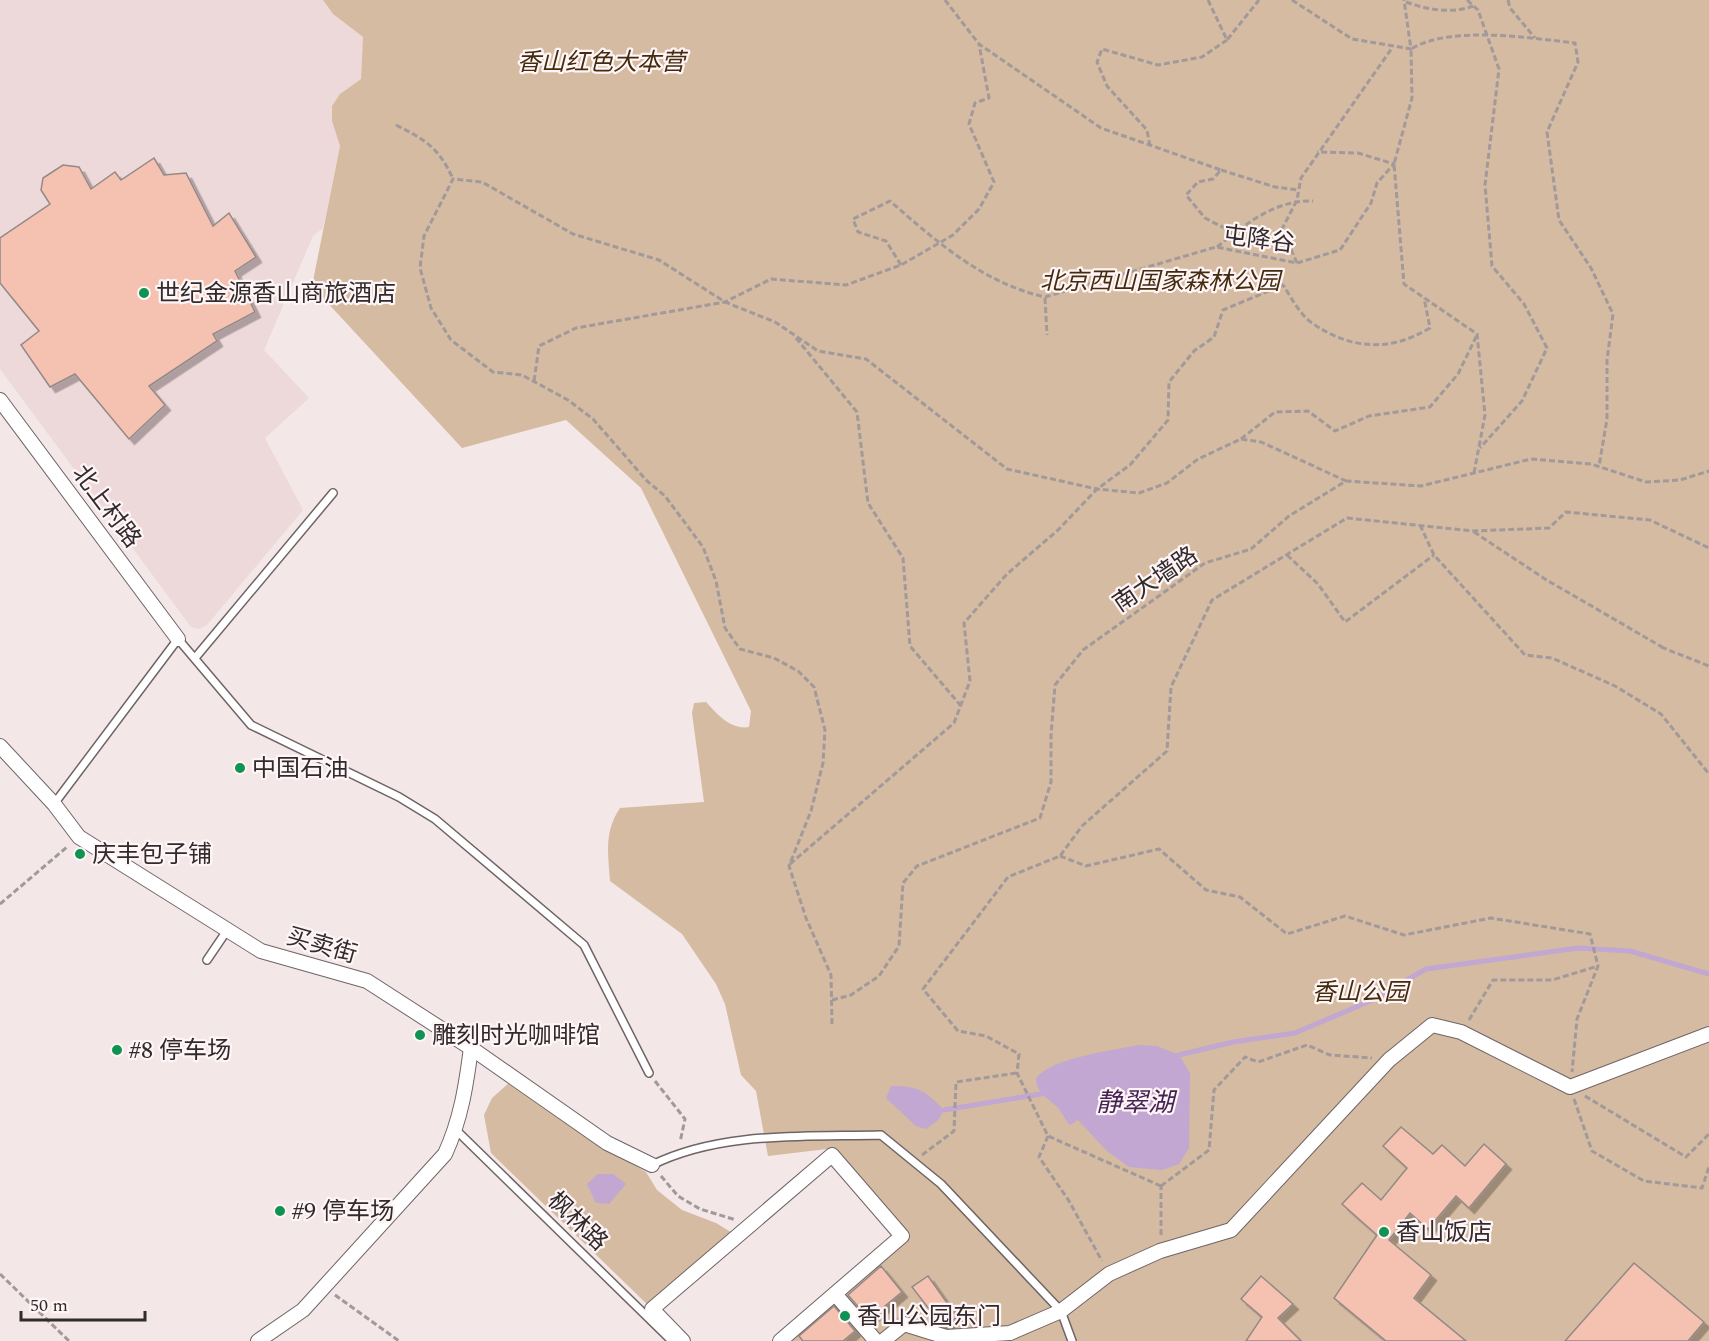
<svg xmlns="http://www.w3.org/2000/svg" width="1709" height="1341" viewBox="0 0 1709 1341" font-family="Spectral,'Noto Sans SC',serif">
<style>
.built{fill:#edd8da}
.green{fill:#d5bba1}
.water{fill:#c1a7d1}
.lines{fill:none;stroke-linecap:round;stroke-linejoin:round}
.stream{stroke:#c1a7d1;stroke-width:5}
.building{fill:#f5c1b0;stroke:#938986;stroke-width:1.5;filter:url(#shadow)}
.lane-casing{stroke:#6f6465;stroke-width:10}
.street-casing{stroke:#6f6465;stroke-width:16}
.path{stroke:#a2999a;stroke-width:3;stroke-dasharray:6 3;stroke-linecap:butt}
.lane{stroke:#fff;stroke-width:7}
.street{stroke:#fff;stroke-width:14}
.poi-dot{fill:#0e9352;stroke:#fff5f6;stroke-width:2}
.labels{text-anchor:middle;stroke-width:4.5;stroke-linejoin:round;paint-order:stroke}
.park-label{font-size:24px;font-style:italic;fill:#432b0d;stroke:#fff5f6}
.street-label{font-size:24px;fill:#302b2c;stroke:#fff5f6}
.poi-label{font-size:24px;fill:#302b2c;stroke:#fff5f6;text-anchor:start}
.water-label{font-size:26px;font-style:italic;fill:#432255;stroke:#fff5f6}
</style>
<defs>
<filter id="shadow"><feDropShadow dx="5.5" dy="5.5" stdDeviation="0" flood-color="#0004"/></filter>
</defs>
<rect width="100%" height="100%" fill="#f3e7e8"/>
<path class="built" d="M0 0H323L333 14 363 37 361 79 340 94 332 121 340 146 323 228 313 236 264 350 309 398 265 438 303 510 207 625 199 629 191 627 0 369Z"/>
<g class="green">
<path d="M323 0H1709V1341H780L902 1236 827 1149 768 1156 756 1091 741 1075 725 1004 716 984 682 934 610 881C608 853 604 832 620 808L704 802 692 713 694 703 706 702C718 715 731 730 749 727L751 711 641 488 566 420 462 448 312 286 340 146 332 121V106L340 94 361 79 363 37 333 14Z"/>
<path d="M509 1083 601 1146 646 1172 657 1190 682 1210 716 1223 739 1237 652 1309 491 1153 484 1115 492 1098Z"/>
</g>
<g class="water">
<path d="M1138 1045 1157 1046 1179 1055 1190 1073 1189 1148 1179 1164 1162 1170 1129 1167 1107 1151 1078 1120 1070 1125C1065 1120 1063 1114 1059 1109 1049 1098 1036 1094 1036 1078 1054 1057 1111 1051 1138 1045Z"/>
<path d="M891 1086C919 1086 925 1091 944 1110L938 1120 926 1129 916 1126 886 1098Z"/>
<path d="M598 1174H613L626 1184 609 1204 596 1203 587 1184Z"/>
</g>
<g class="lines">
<g class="stream">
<path d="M1179 1055 1233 1042 1295 1033 1370 1001 1426 969 1578 948 1630 951 1709 974"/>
<path d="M944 1110 1041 1094"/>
</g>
</g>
<g class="building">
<path d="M154 158 164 175 186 173 213 226 229 213 256 257 235 271 255 312 213 334 217 341 149 386 165 405 129 439 75 374 50 387 21 345 39 331 0 283V238L50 204 41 190 43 178 63 165 79 167 91 189 115 172 121 180Z"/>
<path d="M1401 1127 1433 1154 1442 1145 1465 1166 1484 1144 1506 1164 1469 1208 1456 1196 1428 1229 1410 1213 1389 1240 1431 1275 1414 1298 1466 1341H1386L1334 1298 1377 1235 1342 1204 1362 1183 1381 1200 1407 1168 1383 1146Z"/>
<path d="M1634 1263 1704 1322 1688 1341H1565Z"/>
<path d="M881 1266 902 1292 869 1319 848 1295Z"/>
<path d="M928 1276 957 1317 943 1327 912 1287Z"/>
<path d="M1261 1276 1293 1304 1278 1318 1301 1341H1246L1262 1317 1241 1299Z"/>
<path d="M834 1306 855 1331 843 1341H803L799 1336Z"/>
</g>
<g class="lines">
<defs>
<g id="lane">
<path d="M195 658 333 493"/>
<path d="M54 804 178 639 251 725 399 797 435 819 584 945 649 1073"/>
<path d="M207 960 228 929"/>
<path d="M456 1130 672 1341"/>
<path d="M652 1165C721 1131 805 1137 881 1135L941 1184 1061 1311 1072 1341"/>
</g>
<g id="street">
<path d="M0 400 178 639"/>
<path d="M0 746 54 804 79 837 261 951 367 981 471 1048 607 1143 652 1165"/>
<path d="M835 1294 876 1341"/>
<path d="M258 1341 303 1310 445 1154C461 1119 466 1086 471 1048"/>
<path d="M683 1341 652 1309 832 1155 902 1236 780 1341"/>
<path d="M883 1341 904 1324 946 1337 1010 1333 1061 1311 1109 1274 1160 1251 1231 1230 1389 1060 1432 1025 1461 1032 1570 1087 1709 1034"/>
</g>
</defs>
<use href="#lane" class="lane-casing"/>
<use href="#street" class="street-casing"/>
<g class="path">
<path d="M945 0 979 44 1101 128 1221 170 1213 179 1198 182 1186 195 1205 218 1234 233"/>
<path d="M1208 0 1227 40 1259 0"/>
<path d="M1292 0 1352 39 1411 49 1404 0"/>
<path d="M1467 0 1478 10 1499 69 1485 185 1492 266 1524 304 1547 348 1522 401 1480 448"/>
<path d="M1508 0 1510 8 1535 38"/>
<path d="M1406 2C1428 10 1451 14 1473 6"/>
<path d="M396 125C426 140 439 148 453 179"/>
<path d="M1150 146 1147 130 1107 86 1097 62 1102 49 1158 65 1202 57 1227 40"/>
<path d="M1221 170 1275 187 1299 190"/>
<path d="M1217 247C1246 224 1274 200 1313 201"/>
<path d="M1297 263 1282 229 1297 200 1301 178 1392 48"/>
<path d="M901 265 886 241 858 232 853 219 890 201C937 242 983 283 1045 297L1216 247 1297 263 1340 250 1371 203 1377 183 1394 164 1358 153 1317 152"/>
<path d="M1045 298 1047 335"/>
<path d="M796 338 857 412 868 503 903 558 910 646 961 706"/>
<path d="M534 381 539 346 576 328 725 302 771 279 846 285 901 265 953 235 979 209 994 182 969 124 975 103 989 98 979 44"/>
<path d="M1241 439 1275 412 1308 411 1335 431 1369 416 1430 407 1458 374 1477 335"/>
<path d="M1474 473 1485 415 1477 334 1404 284 1394 164 1412 98 1411 49C1451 25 1529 38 1575 43L1578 62 1547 132 1559 220 1591 268 1613 314 1607 360V419L1599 466"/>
<path d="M1420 525 1434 555 1525 655 1552 658 1615 686 1661 714 1709 774"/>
<path d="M1474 532 1545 579 1662 647"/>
<path d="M1287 555 1318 584 1345 622 1434 555"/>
<path d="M1661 647 1709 666"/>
<path d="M1060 856 1086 866 1159 849 1206 890 1240 897 1287 934 1345 916 1404 935 1491 918 1590 934 1598 966 1577 1019 1572 1072"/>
<path d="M790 864 954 723 970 681 964 623 1007 574 1058 530 1097 489 1130 465 1168 420 1169 382 1194 351 1214 337 1223 310 1283 285C1291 297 1300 315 1312 323 1351 350 1390 352 1430 328L1424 298"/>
<path d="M0 904 67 847"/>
<path d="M832 1000 851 995 879 976 899 946 903 883 917 866 1040 818 1051 782V735L1055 685 1083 650 1205 563 1251 549 1289 516 1346 481 1421 486 1531 459 1591 464 1646 482 1680 480 1709 471"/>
<path d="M1469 1020 1493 980H1552L1598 966"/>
<path d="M832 1024 831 975 806 918 789 866 811 811 823 763 825 730 814 687 798 671 774 658 740 649 725 628 716 581 703 547 665 496 647 481 593 419 568 400 522 375 493 372 451 340 431 308 420 268 424 236 453 179 482 182 573 234 659 260 725 302 775 322 818 351 866 359 1007 469 1097 489 1139 493 1167 483 1198 459 1241 439 1261 442 1346 481"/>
<path d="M655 1081 685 1119 680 1142"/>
<path d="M1585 1096 1686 1157 1709 1134"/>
<path d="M1574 1099 1592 1151 1644 1181 1702 1188 1709 1167"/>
<path d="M1048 1136 1039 1157 1069 1201 1102 1261"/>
<path d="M922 1155 954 1131 956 1082 1017 1073"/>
<path d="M661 1176 678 1196 700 1209 736 1220"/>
<path d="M1161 1186 1048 1136 1017 1073 1019 1054 986 1036 958 1031 923 989 1008 877 1060 856 1082 826 1167 751 1171 687 1212 600 1347 518 1473 531 1549 528 1566 512 1650 520 1709 548"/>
<path d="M1161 1186 1209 1150 1214 1090 1245 1057 1258 1062 1307 1045 1330 1055 1372 1058"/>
<path d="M1161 1235V1186"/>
<path d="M0 1274 69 1341"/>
<path d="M335 1295 399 1341"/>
</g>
<use href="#lane" class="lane"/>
<use href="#street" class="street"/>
</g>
<g class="poi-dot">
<circle cx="144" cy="293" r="6"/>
<circle cx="240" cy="768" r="6"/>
<circle cx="80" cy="854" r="6"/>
<circle cx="420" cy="1035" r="6"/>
<circle cx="117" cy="1050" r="6"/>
<circle cx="280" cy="1211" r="6"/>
<circle cx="1384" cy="1232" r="6"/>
<circle cx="845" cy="1316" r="6"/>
</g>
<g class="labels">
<g class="park-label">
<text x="601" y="70">香山红色大本营</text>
<text x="1160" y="289">北京西山国家森林公园</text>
<text x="1360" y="1000">香山公园</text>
</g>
<g class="street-label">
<text transform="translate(1259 239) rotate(7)" y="8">屯降谷</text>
<text transform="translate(107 506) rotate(53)" y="8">北上村路</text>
<text transform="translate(1155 579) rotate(-34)" y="8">南大墙路</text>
<text transform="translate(322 945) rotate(16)" y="8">买卖街</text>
<text transform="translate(578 1221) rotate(44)" y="8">枫林路</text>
</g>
<g class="poi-label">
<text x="156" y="301">世纪金源香山商旅酒店</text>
<text x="252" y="776">中国石油</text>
<text x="92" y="862">庆丰包子铺</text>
<text x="432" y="1043">雕刻时光咖啡馆</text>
<text x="129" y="1058">#8 停车场</text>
<text x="292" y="1219">#9 停车场</text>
<text x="1396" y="1240">香山饭店</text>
<text x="857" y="1324">香山公园东门</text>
</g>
<g class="water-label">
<text x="1135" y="1111">静翠湖</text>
</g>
</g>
<path d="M21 1311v9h124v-9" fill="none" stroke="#302b2c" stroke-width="3"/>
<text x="30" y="1311" font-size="18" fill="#302b2c" stroke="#fff5f6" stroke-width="4.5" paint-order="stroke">50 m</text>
</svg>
